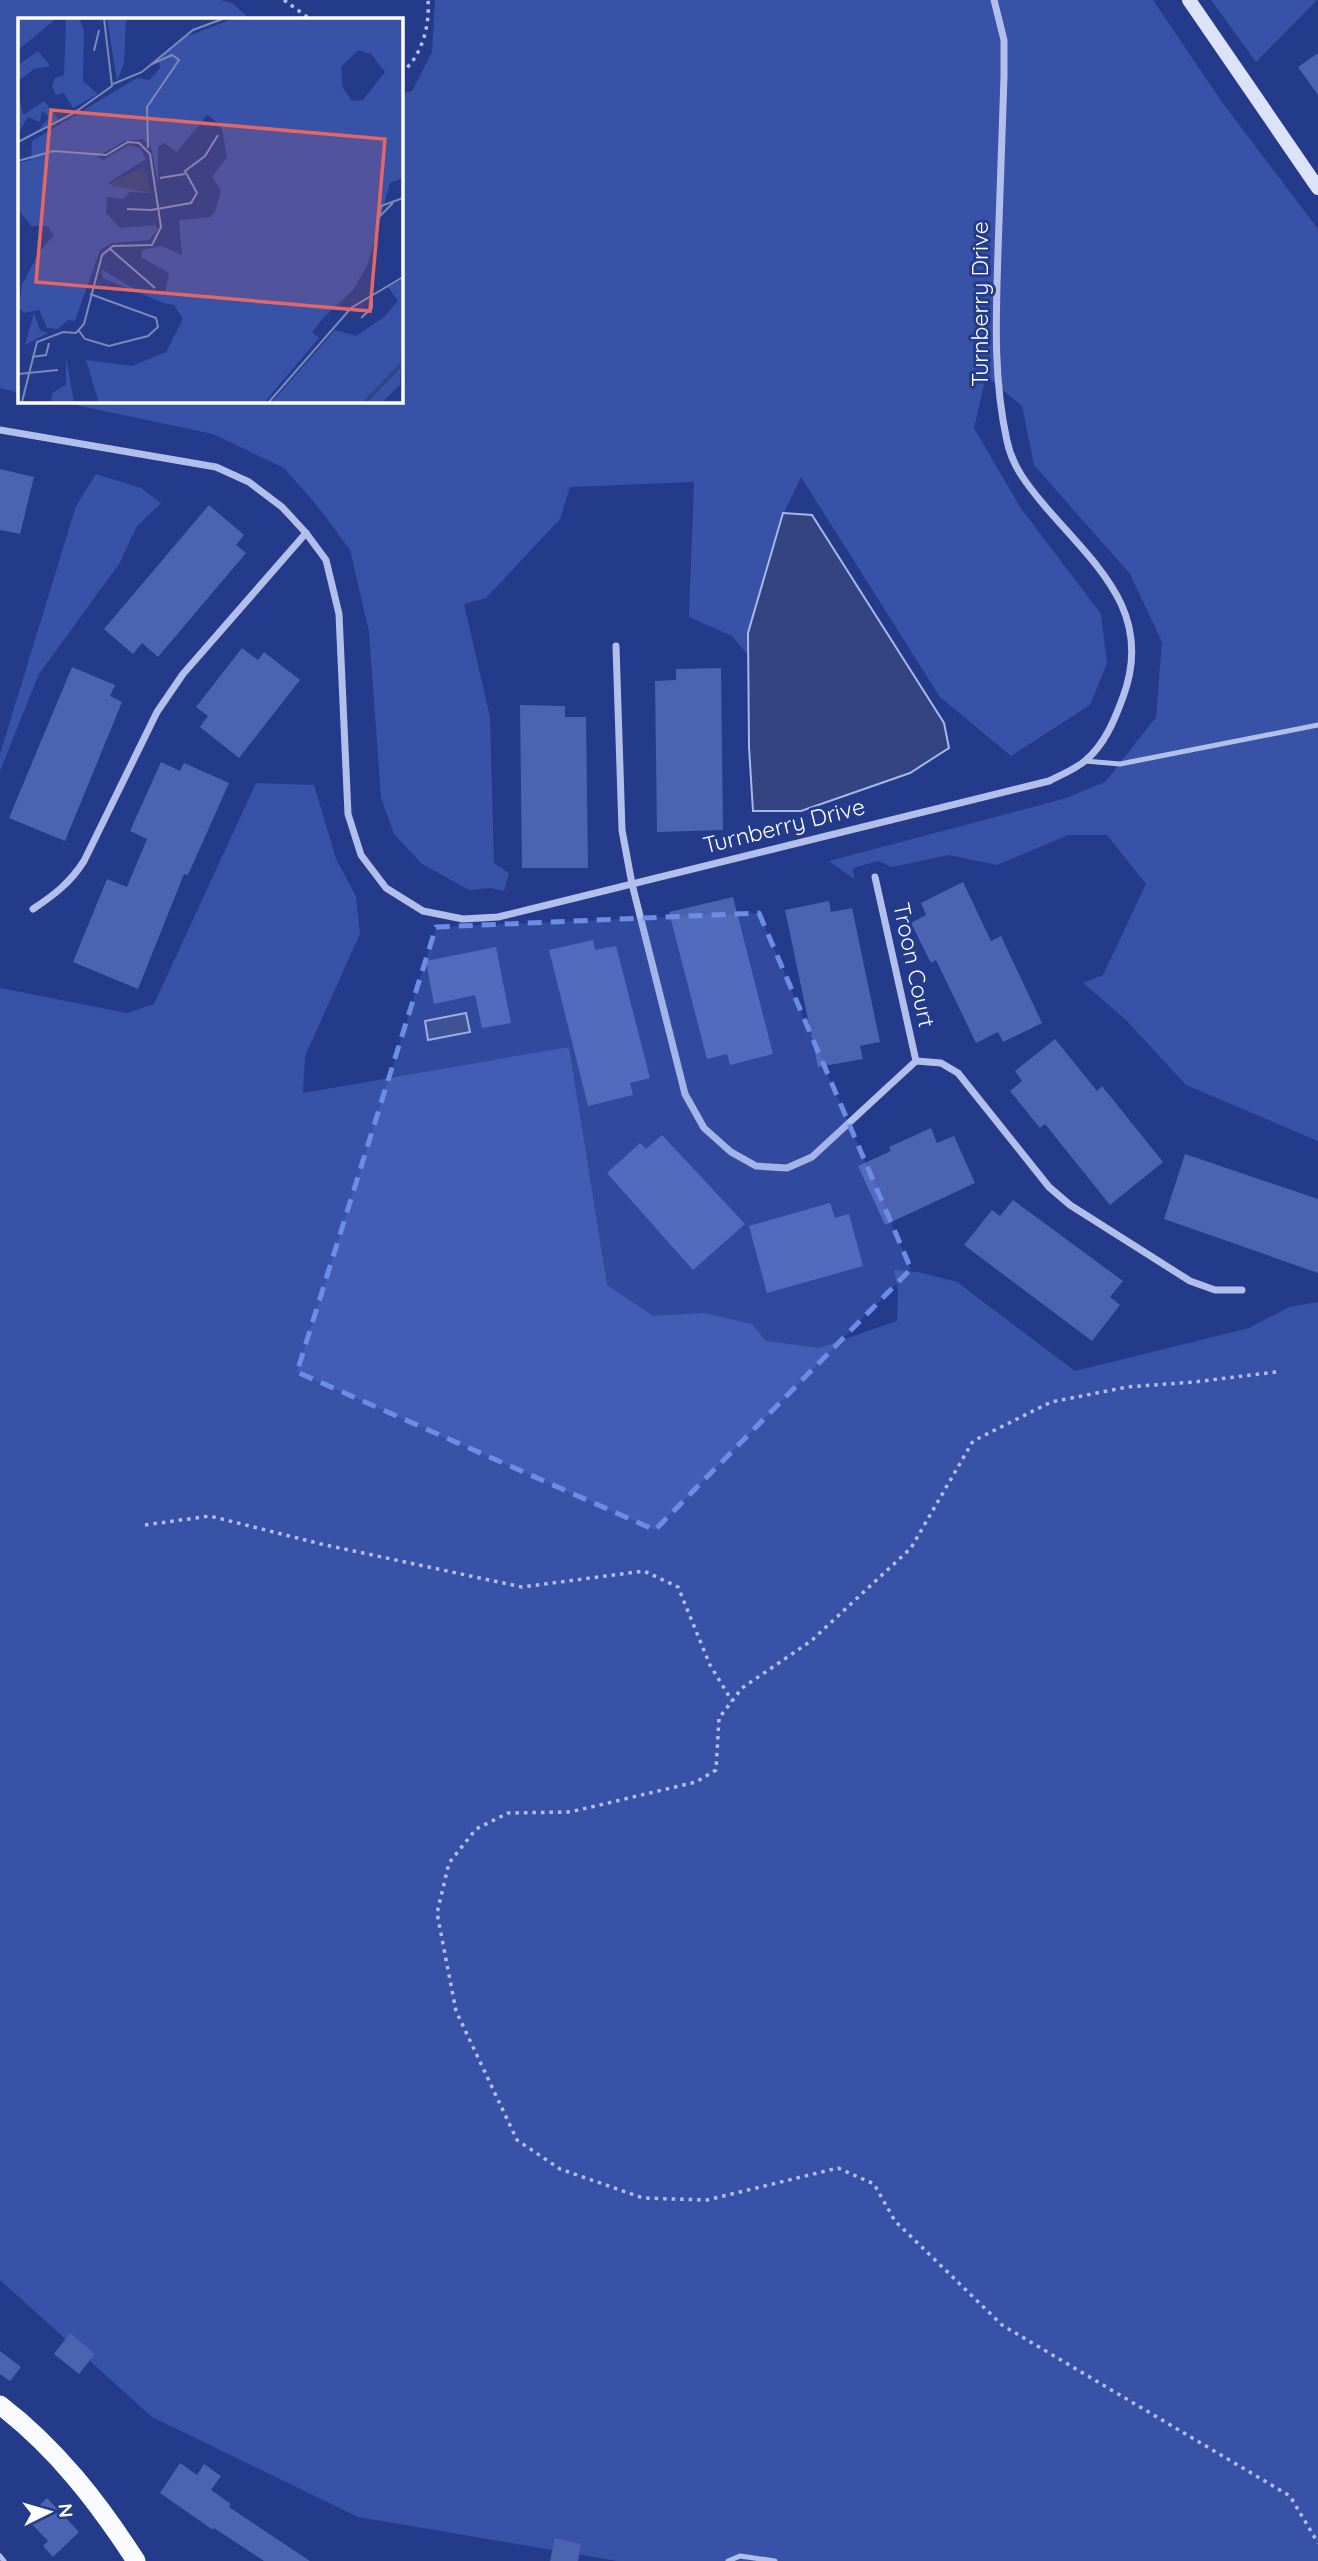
<svg xmlns="http://www.w3.org/2000/svg" width="1318" height="2561" viewBox="0 0 1318 2561" font-family="Quicksand,sans-serif">
<style>
.green{fill:#3852a7}
.water{fill:#334480;stroke:#a5b7eb;stroke-width:2}
.building{fill:#4c63b2}
.lines{fill:none;stroke-linecap:round;stroke-linejoin:round}
.path{stroke:#b1bfea;stroke-width:3.5;stroke-dasharray:3.5 5;stroke-linecap:butt}
.service{stroke:#b1bfea;stroke-width:5}
.minor{stroke:#b1bfea;stroke-width:7}
.secondary{stroke:#dce2f8;stroke-width:14}
.trunk{stroke:#fafbfe;stroke-width:19}
.marked{fill:#6c8ce6;fill-opacity:0.2;stroke:#6c8ce6;stroke-width:5;stroke-dasharray:14 9;stroke-linejoin:round}
.labels{text-anchor:middle;stroke-width:6;stroke-linejoin:round;paint-order:stroke}
.street-label{font-size:23px;fill:#fff;stroke:#243a8b}
.inset-river{fill:none;stroke:#334480;stroke-width:3.5}
.inset-road{fill:none;stroke:#7c89b9;stroke-width:2}
.view{fill:#e26868;fill-opacity:0.15;stroke:#e26868;stroke-width:3.5}
.inset-edge{fill:none;stroke:#fff;stroke-width:3.5}
</style>
<rect width="100%" height="100%" fill="#243a8b"/>
<g class="green">
<path d="M0 0H220L232 3 250 19H19V393L0 388Z"/>
<path d="M435 0H1153L1222 102 1318 229V1141L1186 1085 1126 1020 1083 983 1103 975 1146 884 1107 835H1068L997 865 949 855 892 867 878 861 853 868 854 879 829 861 1063 799 1105 782 1156 717 1162 642 1130 574 1034 465 1022 406 986 376 974 428 1020 507 1101 614 1107 663 1090 705 1011 756 940 697 801 477 784 513 812 515 944 723 949 748 910 773 801 811H753L749 747 748 655 732 636 689 617 694 482 570 487 560 519 486 598 464 604 490 717 494 863 509 873 504 891 491 888 469 890 422 864 394 834 381 798 369 632 350 550 319 508 284 468 213 434 57 401H401V94L412 91 432 52Z"/>
<path d="M1211 0H1317L1256 62Z"/>
<path d="M96 474 141 488 161 503 137 526 119 564 39 674 0 771V754L76 506Z"/>
<path d="M256 783 314 785 336 859 356 896 360 934 305 1056 303 1093 569 1047 607 1285 653 1316 704 1313 752 1324 766 1341 819 1348 897 1321 898 1289 894 1270 918 1272 957 1282 1075 1371 1249 1328 1289 1307 1318 1302V2561H617L358 2517 152 2417 0 2280V988L127 1013 154 1004Z"/>
</g>
<g class="water">
<path d="M783 513 812 515 944 723 949 748 910 773 801 811H753L749 747 748 633Z"/>
<path d="M466 1013 470 1032 428 1040 425 1021Z"/>
</g>
<g class="building">
<path d="M1318 53V95L1298 67Z"/>
<path d="M0 469 34 477 20 534 0 530Z"/>
<path d="M209 505 244 535 236 545 246 553 158 657 142 643 133 654 104 629Z"/>
<path d="M242 648 258 660 264 652 300 680 239 758 200 727 208 716 196 707Z"/>
<path d="M72 667 115 685 110 696 122 702 65 841 9 818Z"/>
<path d="M721 668 723 830 657 832 655 681 676 680V669Z"/>
<path d="M520 705 565 706V717H586L588 868H522Z"/>
<path d="M161 762 180 771 184 763 229 783 188 875 184 874 138 989 73 962 107 879 127 887 147 839 130 831Z"/>
<path d="M963 882 991 941 1001 936 1042 1023 1003 1042 998 1032 976 1043 936 960 931 963 911 923 926 915 921 903Z"/>
<path d="M733 897 773 1054 730 1065 727 1054 707 1059 669 912Z"/>
<path d="M829 901 831 912 852 908 880 1042 860 1046 863 1059 818 1067 785 910Z"/>
<path d="M593 940 595 950 616 946 650 1078 630 1083 633 1095 588 1106 549 950Z"/>
<path d="M496 947 511 1023 482 1028 475 995 434 1004 426 961Z"/>
<path d="M1055 1039 1097 1091 1102 1086 1163 1162 1110 1205 1045 1124 1040 1128 1010 1091 1022 1081 1015 1071Z"/>
<path d="M931 1128 937 1143 954 1136 975 1183 885 1225 858 1166 891 1151 889 1147Z"/>
<path d="M662 1135 745 1224 693 1270 607 1173 640 1143 646 1149Z"/>
<path d="M1185 1154 1318 1199V1273L1164 1219Z"/>
<path d="M1013 1200 1123 1281 1110 1297 1120 1305 1092 1341 964 1245 992 1210 1000 1216Z"/>
<path d="M830 1203 835 1218 849 1214 863 1266 767 1293 749 1226Z"/>
<path d="M70 2333 95 2354 79 2374 54 2354Z"/>
<path d="M0 2351 21 2367 10 2381 0 2374Z"/>
<path d="M180 2463 197 2475 204 2464 221 2476 211 2490 231 2504 229 2507 310 2561H264L214 2528 213 2530 160 2493Z"/>
<path d="M47 2498 79 2532 53 2557 43 2546 48 2541 26 2518Z"/>
<path d="M555 2538 581 2544 578 2561H550Z"/>
</g>
<g class="lines">
<g class="path">
<path d="M284 0 310 19"/>
<path d="M401 73C422 57 430 25 428 0"/>
<path d="M1276 1372 1194 1382 1127 1387 1051 1402 973 1441 911 1548 811 1641 742 1688 719 1718 716 1770 696 1782 570 1812 508 1813 476 1829 449 1863 437 1913 456 2011 517 2140 560 2169 643 2198 707 2200 838 2168 874 2184 895 2221 1002 2325 1290 2496 1318 2543"/>
<path d="M145 1525 210 1516 321 1544 522 1587 644 1571 678 1587 710 1665 732 1701"/>
</g>
<g class="service">
<path d="M1085 761 1120 764 1318 725"/>
<path d="M0 2556 4 2561"/>
<path d="M728 2561 740 2556 775 2561"/>
</g>
<g class="minor">
<path d="M0 430 216 467 249 482 282 507 306 533 326 560 339 614 348 814 361 855 386 888 423 911 463 919 498 917 1049 781C1061 775 1076 769 1086 760 1105 744 1115 719 1123 697 1155 611 1094 564 1044 505 1028 486 1012 466 1007 441 993 378 996 316 998 251 1000 193 1002 135 1004 77V40L994 0"/>
<path d="M616 646 622 830 632 884 685 1094 704 1128 731 1152 756 1166 787 1168 812 1157 916 1061 941 1063 958 1073 1049 1187 1070 1205 1190 1281 1215 1290H1242"/>
<path d="M875 877 916 1061"/>
<path d="M33 909C54 895 70 883 84 861L157 712 183 674 306 533"/>
</g>
<path class="secondary" d="M1189 0 1318 188"/>
<path class="trunk" d="M0 2405C56 2448 98 2502 136 2561"/>
</g>
<path class="marked" d="M759 913 911 1269 655 1530 297 1372 436 927Z"/>
<g class="labels">
<g class="street-label">
<text transform="translate(980 304) rotate(-90)" y="8">Turnberry Drive</text>
<text transform="translate(784 826) rotate(-14)" y="8">Turnberry Drive</text>
<text transform="translate(914 965) rotate(78)" y="8">Troon Court</text>
</g>
</g>
<g transform="translate(18 18)">
<rect width="385" height="385" fill="#243a8b"/>
<path d="M0 0H39L0 32ZM48 0H61L66 12 65 63 80 76 55 90 46 75 38 77 34 68 37 60 46 57ZM89 0H108L106 46 99 63ZM217 0H385V160L372 165 350 246 335 272 307 298 294 314 301 320 246 385H81L68 342 114 348 148 334 165 301 156 287 146 285 85 260 83 251 123 275 147 276 151 255 123 239 124 232 144 228 164 237 161 202 192 199 197 194 203 172 194 159 209 139 203 107 189 97 159 134 146 125 140 129V166L133 129 125 121 106 123 79 139 85 142 111 127 122 130 128 141 90 165 94 167 126 149 132 175 112 174 106 181 89 179 88 195 102 210 138 207 139 213 131 222 94 225 82 232 57 303 50 302 40 311 29 310 21 292 6 295 1 289 4 267 21 234 36 217 30 208H13L0 191V145L13 142 14 123 119 60 131 62 142 50 141 41 162 21ZM340 32 353 36 367 54 345 82 334 83 325 70 323 49ZM20 33 32 48 16 51 0 63V47ZM0 72 5 97 26 83 40 101 20 113 31 99 24 93 22 104 10 99 1 114ZM385 261 382 367 363 385H253L317 312 338 318 366 299 380 283 370 269ZM16 295 22 312 30 315 7 327ZM48 339 56 385H33L34 375 48 367Z" fill="#3852a7" fill-rule="evenodd"/>
<path d="M126 149 132 175 94 168V164Z" fill="#334480"/>
<path class="inset-river" d="M346 385 385 345"/>
<path class="inset-road" d="M76 33 81 12M95 66 124 54 175 12 207 0M0 124 56 95 94 68 86 0M130 130 129 89 161 42 154 37 132 47M0 143 35 133 88 137 110 124 121 125 132 136 143 209 134 227 95 228 84 237 66 306 58 315 45 314 19 324 4 384M142 160 167 156M375 185 361 199 363 188 385 180M109 191 133 192 173 185 179 175 167 153 187 138 200 117M91 230 137 270M343 300 354 290V276M61 313 67 321 91 328 130 318 140 309 138 300 72 276M14 339 28 337 31 325M0 356 40 352M250 385 333 290 385 259"/>
<path class="view" d="M33 92 367 121 352 293 18 264Z"/>
<rect width="385" height="385" class="inset-edge"/>
</g>
<g transform="translate(49 2512) rotate(85)" stroke="#243a8b" stroke-width="5" paint-order="stroke">
<path d="M0-5L12 26L0 18L-12 26Z" fill="#ffffff"/>
<text y="-10" font-size="19" font-weight="bold" text-anchor="middle" fill="#ffffff">N</text>
</g>
</svg>
